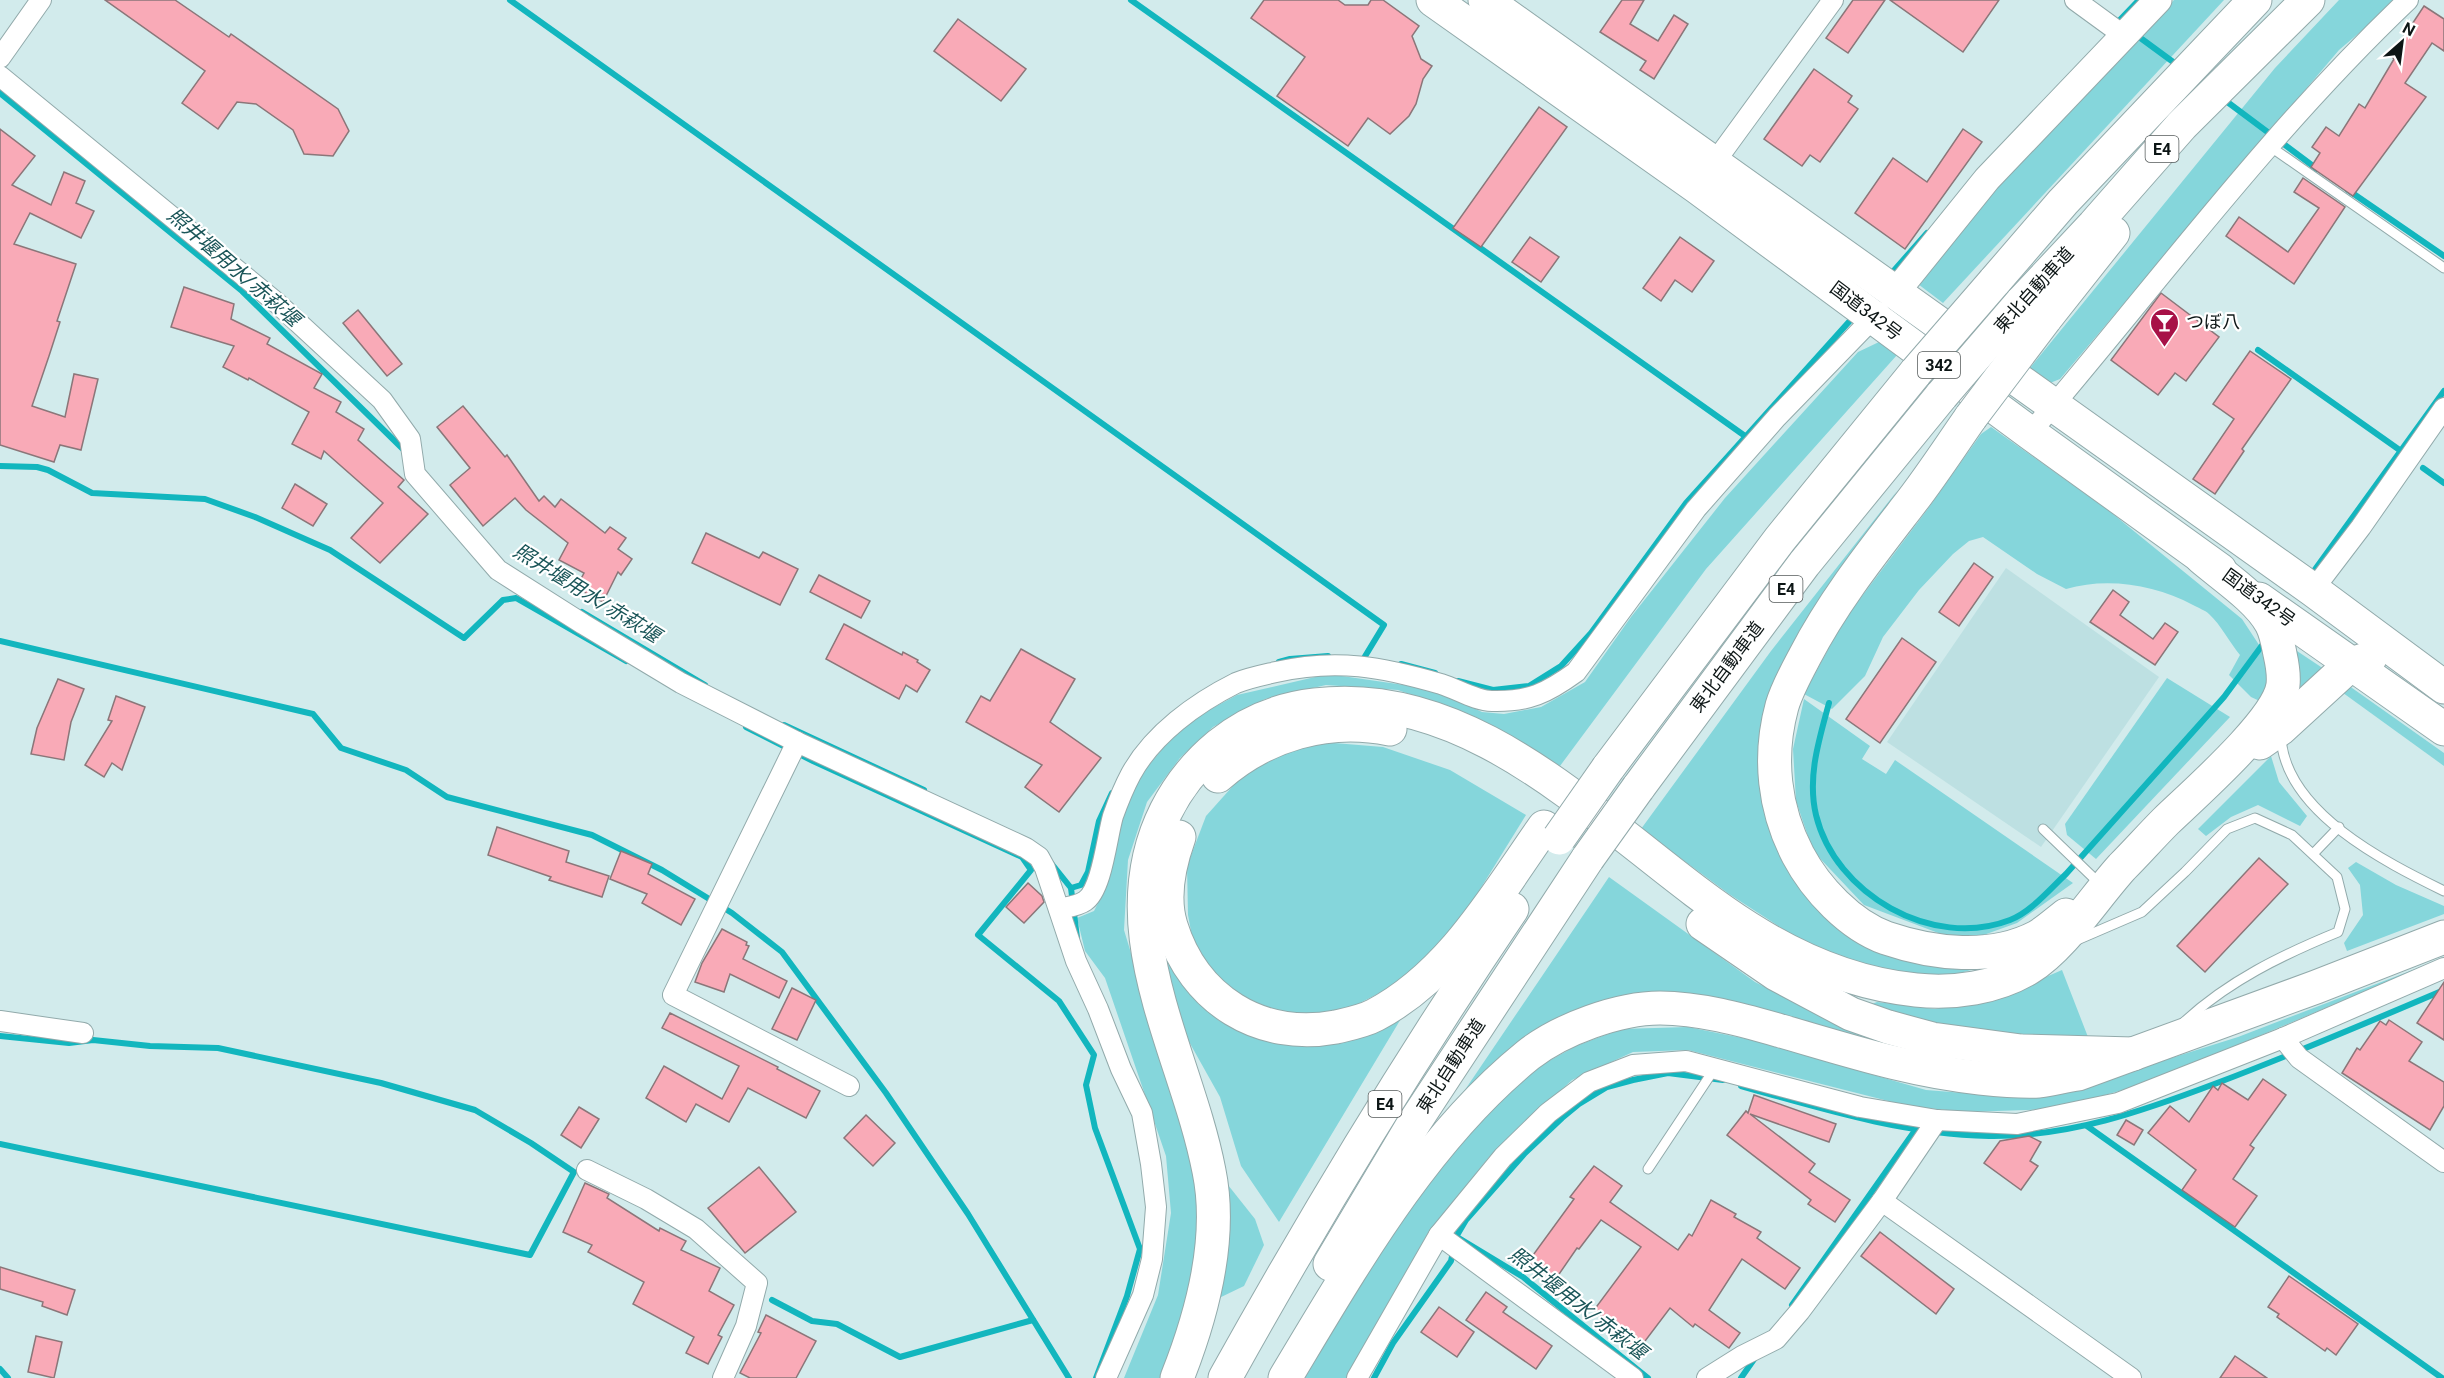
<svg xmlns="http://www.w3.org/2000/svg" width="2444" height="1378" viewBox="0 0 2444 1378" font-family="Roboto,'Noto Sans JP',sans-serif">
<style>
.built{fill:#bde0e2}
.green{fill:#85d6db}
.lines{fill:none;stroke-linecap:round;stroke-linejoin:round}
.stream{stroke:#12b6be;stroke-width:6}
.building{fill:#f9aab7;stroke:#8b7679;stroke-width:1.5}
.lane-casing{stroke:#92aaab;stroke-width:11}
.street-casing{stroke:#92aaab;stroke-width:22}
.secondary-casing{stroke:#92aaab;stroke-width:29}
.highway-casing{stroke:#92aaab;stroke-width:35}
.lane{stroke:#fff;stroke-width:9}
.street{stroke:#fff;stroke-width:20}
.secondary{stroke:#fff;stroke-width:27}
.highway{stroke:#fff;stroke-width:33}
.highway-bridge-casing{stroke:#92aaab;stroke-width:35;stroke-linecap:butt}
.highway-bridge{stroke:#fff;stroke-width:33}
.labels{text-anchor:middle;stroke-width:4.5;stroke-linejoin:round;paint-order:stroke}
.shield{fill:#fff;stroke:#555b5b;stroke-width:1.5}
.shield-label{font-size:16px;font-weight:bold;fill:#0c1515}
.street-label{font-size:18px;fill:#0c1515;stroke:#fff}
.poi-label{font-size:18px;fill:#0c1515;stroke:#fff;text-anchor:start}
.water-label{font-size:20px;font-style:italic;fill:#1a5558;stroke:#fff}
</style>
<rect width="100%" height="100%" fill="#d2ebec"/>
<path class="built" d="M2006 568 2159 677 2041 847 1887 742Z"/>
<g class="green">
<path d="M2174 0H2224L1943 303 1918 284 2013 164Z"/>
<path d="M2339 0H2398L2339 50 2060 379 2050 383 2030 368 2275 68Z"/>
<path d="M1879 342 1897 355 1706 569 1560 766 1481 720 1398 690 1326 685 1265 699 1213 727 1180 758 1147 802 1128 860 1124 930 1193 1158 1199 1208 1198 1257 1168 1362 1160 1378H1124L1158 1295 1171 1213 1166 1156 1105 978 1085 951 1077 918 1094 911 1106 887 1116 835 1135 782 1183 724 1237 695 1328 674 1432 689 1482 712 1504 714 1541 707 1585 682 1631 617 1725 498 1858 352Z"/>
<path d="M1991 427 2108 510 2242 619 2267 657 2272 685 2264 703 2251 697 2229 675 2240 655C2230 643 2221 625 2209 614 2205 610 2198 608 2193 605 2155 585 2108 577 2066 589L2037 574 1983 537 1969 541 1953 554 1919 590 1883 637 1865 676 1832 709 1804 694 1844 620 1927 510 1981 434Z"/>
<path d="M1897 491 1833 589 1763 782 1859 935 2000 962 1942 978 1874 970 1803 942 1729 894 1641 829 1771 651Z"/>
<path d="M2291 647 2327 671 2284 713Z"/>
<path d="M2167 678 2230 717 2096 859 2067 835 2065 824Z"/>
<path d="M2345 683 2444 753V766L2339 690Z"/>
<path d="M1804 699 1870 746 1862 759 1886 774 1895 760 2073 883 2017 923 1978 937 1941 934 1864 905 1813 851 1796 801 1793 749Z"/>
<path d="M1322 742 1383 747 1450 770 1526 815 1474 899 1434 950 1395 985 1354 1006 1320 1015 1286 1014 1252 1003 1216 976 1194 947 1188 915 1187 866 1206 816 1240 778 1278 756Z"/>
<path d="M2271 756 2279 782 2307 816 2300 826 2258 805 2231 817 2206 836 2198 829Z"/>
<path d="M2356 862 2396 885 2444 906V914L2347 951 2344 943 2363 915 2360 885 2348 868Z"/>
<path d="M1609 877 1755 982 1825 1018 1913 1048V1056L1672 993 1450 1112Z"/>
<path d="M1155 948H1165L1180 982 1218 1020 1273 1041 1402 1017 1279 1222 1241 1166 1220 1097 1178 1022Z"/>
<path d="M2444 958 2150 1082 2057 1109 1966 1112 1908 1106 1688 1050 1633 1052 1572 1080 1489 1157 1428 1233 1346 1378H1305L1330 1331 1403 1215 1489 1110 1538 1067 1576 1046 1621 1029 1688 1027 1752 1040 1926 1090 1989 1095 2073 1089 2238 1037Z"/>
<path d="M2062 970 2088 1037 1949 1033 1872 1004 1877 1002 1935 1009 2011 992Z"/>
<path d="M1224 1185H1228L1255 1219 1264 1245 1244 1286 1217 1299Z"/>
</g>
<g class="lines">
<g class="stream">
<path d="M510 0 1384 625 1364 658"/>
<path d="M1131 0 1745 436"/>
<path d="M2115 25 2139 0"/>
<path d="M2135 34 2180 67"/>
<path d="M0 93 242 291 406 452"/>
<path d="M2222 98 2317 169"/>
<path d="M2348 190 2444 256"/>
<path d="M1890 275 1927 233"/>
<path d="M2258 350 2401 451"/>
<path d="M0 466 37 467 48 470 92 493 205 499 255 517 330 550 464 638 503 600 516 598 626 661"/>
<path d="M2423 468 2444 483"/>
<path d="M2311 575 2444 391"/>
<path d="M582 612 705 685"/>
<path d="M0 641 313 714 341 748 406 770 447 797 592 835 662 870 732 913 782 952 886 1093 968 1214 1069 1378"/>
<path d="M1279 662 1290 659 1328 656"/>
<path d="M1401 664 1435 673"/>
<path d="M1458 681 1493 690 1529 686 1561 666 1591 633 1686 503 1856 314"/>
<path d="M1829 703C1819 740 1807 777 1816 815 1835 894 1932 950 2010 920 2031 912 2050 889 2066 874L2224 697 2266 640"/>
<path d="M784 725 924 790"/>
<path d="M746 727 813 761 1022 857 1031 870 978 935 1059 1001 1094 1055 1086 1085 1095 1128 1140 1249 1127 1296 1096 1378"/>
<path d="M1051 863 1071 888 1077 938"/>
<path d="M1071 888 1081 885 1088 872 1099 821 1112 793"/>
<path d="M0 1036 69 1043 93 1040 150 1046 218 1048 381 1083 475 1110 531 1143 574 1172 530 1255 0 1144"/>
<path d="M1741 1086C1823 1109 1903 1134 1989 1136 2070 1137 2143 1111 2217 1083 2294 1054 2369 1022 2444 990"/>
<path d="M2087 1126 2442 1378"/>
<path d="M1457 1237 1523 1277 1648 1378"/>
<path d="M772 1300 812 1321 837 1324 900 1357 1033 1320"/>
<path d="M1792 1305 1916 1129"/>
<path d="M0 1369 8 1378"/>
<path d="M1374 1378 1393 1343 1451 1261 1456 1237 1466 1220 1525 1153 1562 1118 1579 1104 1607 1087 1633 1080 1668 1073 1723 1080"/>
<path d="M1741 1378 1757 1355"/>
</g>
</g>
<g class="building">
<path d="M105 0H175L229 37 231 34 338 109 349 131 333 156 304 154 293 130 256 104 237 102 218 129 182 103 205 71Z"/>
<path d="M1264 0H1338L1345 5H1368L1371 0H1383L1419 26 1412 36 1421 59 1432 66 1423 79 1416 104 1409 116 1390 134 1368 118 1348 146 1277 96 1305 57 1251 18Z"/>
<path d="M1622 0H1644L1630 24 1658 41 1674 15 1688 24 1654 79 1640 70 1646 61 1600 32Z"/>
<path d="M1853 0H1885L1848 53 1826 38Z"/>
<path d="M1890 0H1999L1963 52Z"/>
<path d="M2424 6 2444 19V51L2432 43 2405 83 2426 97 2353 196 2311 167 2320 153 2312 147 2326 127 2339 136 2359 104 2365 108 2394 59 2391 56Z"/>
<path d="M958 19 1026 69 1001 101 934 51Z"/>
<path d="M1814 69 1852 96 1848 102 1858 109 1820 162 1810 155 1802 166 1764 139Z"/>
<path d="M1539 107 1567 127 1481 247 1453 228Z"/>
<path d="M0 129 35 156 12 185 51 205 64 172 85 181 76 203 94 211 81 238 30 213 14 244 76 264 57 321 60 322 49 356 32 406 65 417 74 374 98 379 81 450 60 445 54 462 0 445Z"/>
<path d="M1963 129 1982 142 1905 249 1855 213 1893 158 1927 182Z"/>
<path d="M2303 178 2345 207 2294 284 2226 236 2239 217 2288 252 2319 208 2294 192Z"/>
<path d="M1530 237 1559 257 1541 282 1512 262Z"/>
<path d="M1680 237 1714 261 1692 292 1675 280 1661 301 1643 288Z"/>
<path d="M184 287 234 304 231 319 270 338 267 344 322 374 314 388 341 402 336 412 364 429 358 440 404 480 398 487 428 514 380 563 351 538 383 503 324 451 321 459 292 444 309 412 249 378 248 380 223 367 234 346 171 327Z"/>
<path d="M2161 293 2219 337 2186 381 2175 373 2158 395 2111 360Z"/>
<path d="M358 310 402 364 387 376 343 323Z"/>
<path d="M2250 351 2291 379 2242 449 2244 451 2215 494 2193 479 2234 419 2213 404Z"/>
<path d="M463 406 505 457 507 455 539 501 544 496 555 507 561 499 605 533 610 527 626 538 618 549 632 559 621 575 618 572 603 602 576 588 584 573 559 560 568 543 526 510 515 498 483 526 450 485 470 468 437 427Z"/>
<path d="M295 484 327 504 313 526 282 508Z"/>
<path d="M706 533 759 558 763 552 798 569 780 605 692 563Z"/>
<path d="M1974 563 1993 577 1959 626 1939 612Z"/>
<path d="M819 575 870 601 861 618 810 592Z"/>
<path d="M2113 590 2129 602 2120 615 2153 639 2165 623 2178 632 2155 665 2090 622Z"/>
<path d="M844 624 902 655 903 652 918 660 917 662 930 670 917 692 906 685 899 699 826 659Z"/>
<path d="M1902 638 1936 662 1880 743 1846 719Z"/>
<path d="M1021 649 1075 679 1050 722 1101 758 1059 812 1025 787 1042 765 966 722 981 696 990 701Z"/>
<path d="M58 679 84 689 71 722 64 760 31 754 37 728Z"/>
<path d="M116 696 145 707 122 770 112 763 104 777 85 765 112 721 108 720Z"/>
<path d="M497 827 569 851 566 862 609 876 602 897 549 880 551 877 488 855Z"/>
<path d="M621 851 652 864 648 874 695 899 681 925 642 903 647 894 610 879Z"/>
<path d="M2259 858 2288 884 2205 972 2177 946Z"/>
<path d="M1028 883 1042 896 1044 902 1024 923 1006 907Z"/>
<path d="M722 929 747 942 746 945 749 946 743 959 787 981 779 998 730 974 724 992 695 982 702 963Z"/>
<path d="M2444 982V1040L2417 1023Z"/>
<path d="M792 988 816 1000 797 1040 772 1029Z"/>
<path d="M670 1013 778 1067 777 1069 820 1091 806 1118 748 1088 729 1122 696 1104 686 1122 646 1098 664 1066 722 1099 739 1066 662 1028Z"/>
<path d="M2389 1020 2422 1042 2409 1061 2444 1082V1106L2430 1130 2342 1073 2357 1048 2360 1050 2380 1021 2386 1025Z"/>
<path d="M2263 1079 2286 1095 2250 1145 2254 1148 2233 1179 2257 1196 2235 1227 2182 1190 2196 1170 2148 1133 2170 1106 2189 1122 2213 1086 2218 1090 2222 1083 2248 1100Z"/>
<path d="M1754 1095 1836 1124 1829 1142 1750 1114 1815 1164 1809 1172 1850 1200 1835 1222 1808 1204 1811 1200 1727 1135 1746 1111 1748 1113Z"/>
<path d="M579 1107 599 1119 581 1148 561 1135Z"/>
<path d="M866 1115 895 1143 873 1166 844 1138Z"/>
<path d="M2126 1120 2143 1130 2134 1145 2117 1135Z"/>
<path d="M2029 1136 2041 1142 2030 1161 2038 1166 2021 1190 1984 1163 2000 1141Z"/>
<path d="M1594 1166 1622 1186 1610 1202 1678 1250 1689 1234 1692 1236 1711 1200 1736 1214 1734 1217 1761 1232 1757 1238 1800 1268 1785 1289 1742 1259 1709 1310 1740 1333 1729 1348 1695 1324 1693 1327 1670 1308 1636 1353 1618 1340 1624 1333 1594 1310 1641 1247 1601 1220 1579 1249 1577 1248 1555 1280 1528 1262 1574 1199 1570 1197Z"/>
<path d="M759 1167 796 1212 745 1253 708 1208Z"/>
<path d="M585 1183 609 1194 607 1198 659 1231 660 1228 686 1241 681 1250 720 1268 709 1291 734 1305 718 1335 722 1337 708 1364 686 1353 694 1337 633 1304 644 1282 588 1252 592 1245 563 1232Z"/>
<path d="M1880 1232 1954 1289 1936 1314 1861 1256Z"/>
<path d="M0 1267 75 1290 67 1315 42 1306 43 1302 0 1289Z"/>
<path d="M2289 1276 2358 1324 2336 1355 2327 1348 2325 1351 2277 1317 2279 1314 2268 1307Z"/>
<path d="M1486 1292 1507 1307 1503 1312 1552 1346 1536 1369 1466 1320Z"/>
<path d="M1439 1307 1474 1332 1457 1357 1421 1332Z"/>
<path d="M766 1315 816 1341 796 1378H750L740 1373 761 1333 758 1332Z"/>
<path d="M36 1336 62 1342 54 1378 28 1372Z"/>
<path d="M2235 1356 2267 1378H2220Z"/>
</g>
<g class="lines">
<defs>
<g id="lane">
<path d="M2268 145 2444 268"/>
<path d="M2281 737C2285 812 2385 862 2444 891"/>
<path d="M2043 829 2100 884"/>
<path d="M2313 854 2339 827"/>
<path d="M2077 940 2142 912 2185 872 2227 829 2255 818 2292 835 2337 877 2345 909 2338 932C2282 955 2228 981 2183 1023"/>
<path d="M1648 1169 1715 1068"/>
</g>
<g id="street">
<path d="M2075 0 2123 35"/>
<path d="M0 58 41 0"/>
<path d="M0 76 277 303 382 400 410 439 415 474 498 570 583 624 681 683 797 742 1026 848 1039 857 1045 868 1076 961 1098 1009 1121 1069 1142 1113 1151 1164 1156 1207 1152 1259 1143 1295 1106 1378"/>
<path d="M1709 170 1833 0"/>
<path d="M2030 433C2155 287 2268 133 2408 0"/>
<path d="M2313 590 2361 527 2444 408"/>
<path d="M797 742 673 995 849 1086"/>
<path d="M1059 909C1067 907 1078 906 1085 901 1102 890 1107 836 1113 816 1118 802 1124 787 1131 774 1153 734 1196 703 1236 683 1248 678 1263 675 1276 672 1337 658 1382 667 1441 684 1457 689 1476 701 1492 701 1529 702 1547 693 1576 672L1696 509 1777 417 1879 312"/>
<path d="M0 1021 83 1033"/>
<path d="M2283 1038 2299 1058 2444 1162"/>
<path d="M587 1170 646 1199 696 1229 757 1283 746 1326 723 1378"/>
<path d="M1882 1201 2131 1378"/>
<path d="M1439 1235 1633 1378"/>
<path d="M1357 1378 1439 1235 1503 1157 1548 1113 1589 1082 1633 1065 1686 1061 1860 1107 1937 1120 2017 1124 2118 1103 2283 1038 2444 968"/>
<path d="M1707 1378 1742 1356 1776 1339 1800 1311 1882 1201 1937 1120"/>
</g>
<path id="secondary" d="M1895 293 1987 179 2158 0"/>
<g id="highway">
<path d="M1433 0 1697 187 2030 433 2220 570"/>
<path d="M1485 0 2313 590 2444 687"/>
<path d="M1994 282 2063 202 2255 0"/>
<path d="M2021 303 2094 225 2182 125 2308 0"/>
<path d="M2045 319 2113 233"/>
<path d="M1971 417C1950 447 1930 478 1908 506 1871 554 1833 602 1805 656 1797 671 1787 689 1782 706 1768 757 1774 809 1798 855 1816 889 1850 925 1886 938 1933 954 1991 961 2037 937 2047 931 2057 922 2066 915"/>
<path d="M2259 599 2444 729"/>
<path d="M2260 743 2280 729 2351 664 2370 658"/>
<path d="M1608 768 1780 539 1916 372"/>
<path d="M1218 776C1265 735 1327 716 1390 729"/>
<path d="M1638 788 1804 564 1942 395"/>
<path d="M1179 837C1169 865 1162 897 1171 926 1194 1000 1260 1041 1336 1027 1349 1024 1364 1021 1375 1015 1451 975 1496 895 1544 827"/>
<path d="M1703 924 1776 974 1851 1014 1888 1027 1932 1039 2021 1051 2133 1054"/>
<path d="M1330 1264 1414 1123 1588 858"/>
<path d="M1177 1378C1202 1315 1223 1239 1209 1171 1186 1052 1106 930 1166 811 1179 785 1196 764 1219 745 1246 723 1280 709 1315 705 1486 684 1617 845 1748 928 1800 961 1855 984 1916 990 1954 994 1996 988 2029 968 2063 947 2094 898 2122 867 2137 852 2151 836 2166 821 2194 794 2278 721 2283 685 2284 676 2282 663 2280 654 2278 644 2276 632 2271 623 2258 599 2223 576 2202 558"/>
<path d="M1225 1378C1314 1218 1409 1061 1512 909"/>
<path d="M1285 1378C1353 1265 1424 1139 1528 1055 1561 1029 1619 1008 1660 1008 1700 1008 1742 1020 1781 1031 1847 1050 1911 1071 1980 1078 1999 1080 2020 1082 2039 1081 2052 1079 2065 1076 2078 1074L2316 987 2444 937"/>
</g>
</defs>
<use href="#lane" class="lane-casing"/>
<use href="#street" class="street-casing"/>
<use href="#secondary" class="secondary-casing"/>
<use href="#highway" class="highway-casing"/>
<use href="#lane" class="lane"/>
<use href="#street" class="street"/>
<use href="#secondary" class="secondary"/>
<use href="#highway" class="highway"/>
<defs>
<g id="highway-bridge">
<path d="M1916 372 1994 282"/>
<path d="M1942 395 2021 303"/>
<path d="M1971 417 2045 319"/>
<path d="M1559 838 1608 768"/>
<path d="M1588 858 1638 788"/>
</g>
</defs>
<use href="#highway-bridge" class="highway-bridge-casing"/>
<use href="#highway-bridge" class="highway-bridge"/>
</g>
<defs>
<symbol id="bar-pin" viewBox="-11 -11 22 30"><path d="M0 17L-7.5 6A9.5 9.5 0 1 1 7.5 6Z" fill="#a71147" stroke="#fff"/><path d="M-6-5H6L.8 .8V4.5H3.5V6h-7V4.5H-.8V.8Z" fill="#fff"/></symbol>
</defs>
<g fill-rule="evenodd">
<use href="#bar-pin" x="2148" y="306" width="33" height="45"/>
</g>
<g class="labels">
<g class="shield">
<rect x="2145.5" y="136" width="33" height="26" rx="4.5"/>
<rect x="1918" y="352" width="42" height="26" rx="4.5"/>
<rect x="1769.5" y="576" width="33" height="26" rx="4.5"/>
<rect x="1368.5" y="1091" width="33" height="26" rx="4.5"/>
</g>
<g class="shield-label">
<text x="2162" y="155">E4</text>
<text x="1939" y="371">342</text>
<text x="1786" y="595">E4</text>
<text x="1385" y="1110">E4</text>
</g>
<g class="street-label">
<text transform="translate(2034 290) rotate(-48)" y="6">東北自動車道</text>
<text transform="translate(1866 311) rotate(37)" y="6">国道342号</text>
<text transform="translate(2259 598) rotate(36)" y="6">国道342号</text>
<text transform="translate(1727 667) rotate(-53)" y="6">東北自動車道</text>
<text transform="translate(1451 1066) rotate(-57)" y="6">東北自動車道</text>
</g>
<g class="poi-label">
<text x="2186" y="328">つぼ八</text>
</g>
<g class="water-label">
<text transform="translate(234 267) rotate(41)" y="7">照井堰用水/赤萩堰</text>
<text transform="translate(587 593) rotate(32)" y="7">照井堰用水/赤萩堰</text>
<text transform="translate(1578 1303) rotate(38)" y="7">照井堰用水/赤萩堰</text>
</g>
</g>
<g transform="translate(2402 42) rotate(28)" stroke="#ffffff" stroke-width="4.5" paint-order="stroke">
<path d="M0-4.5L10 22L0 15L-10 22Z" fill="#0c1515"/>
<text y="-9" font-size="16" font-weight="bold" text-anchor="middle" fill="#0c1515">N</text>
</g>
</svg>
